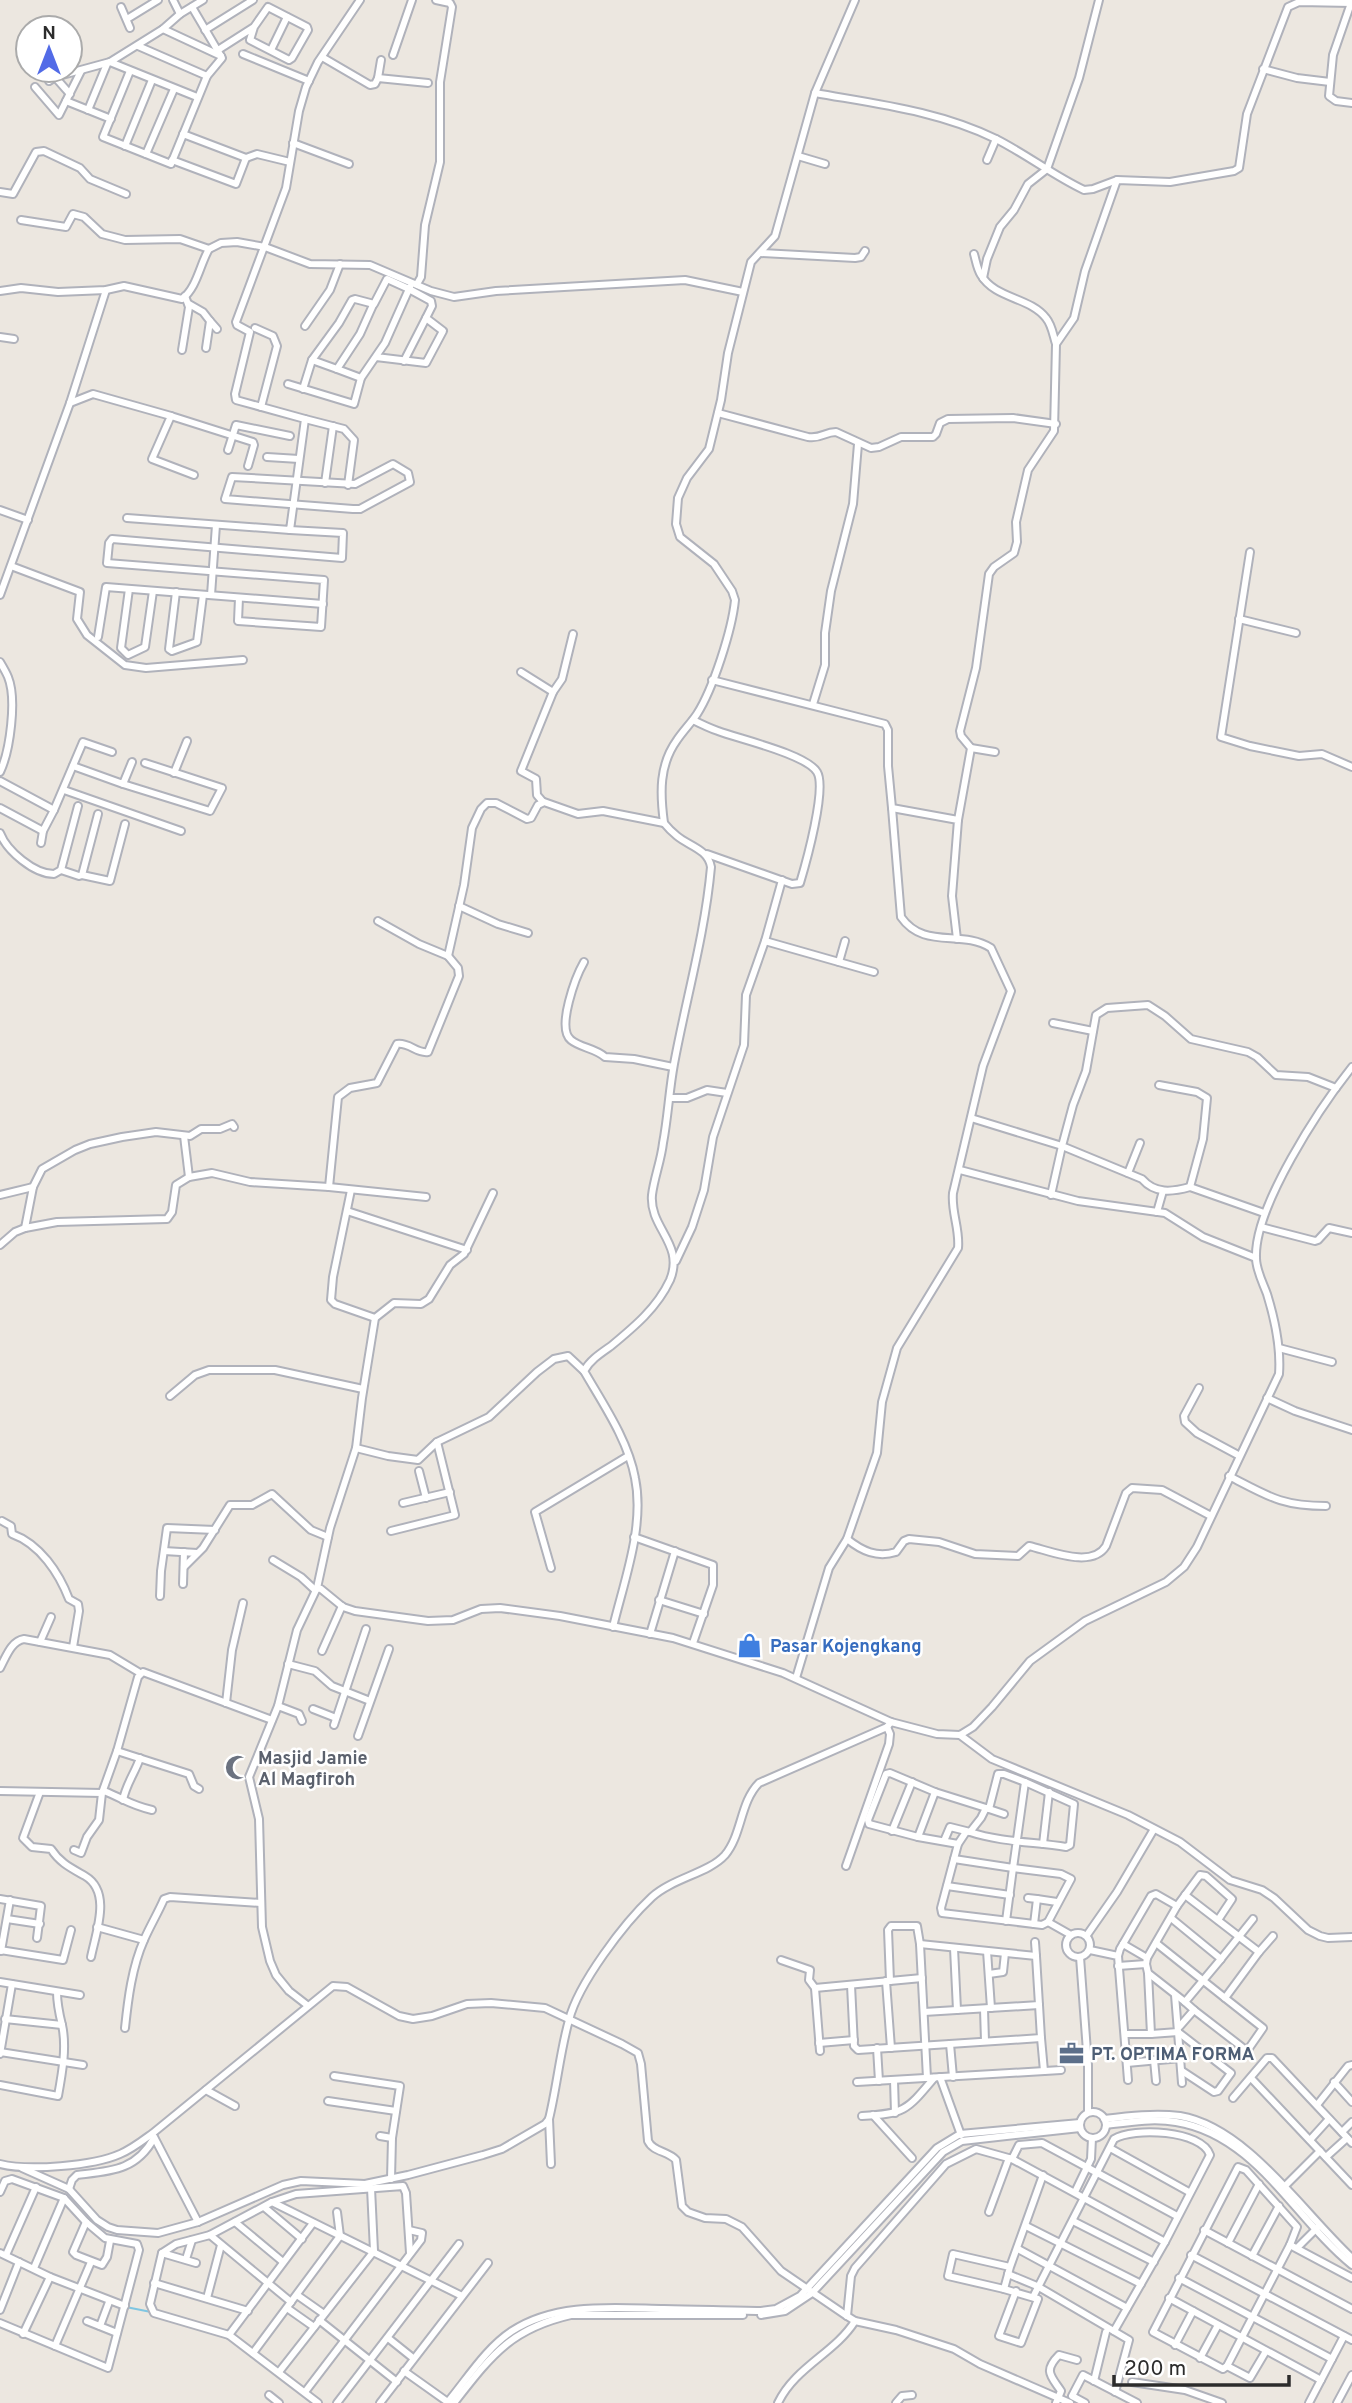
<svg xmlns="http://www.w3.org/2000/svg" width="1352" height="2403" viewBox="0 0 1352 2403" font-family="Overpass,sans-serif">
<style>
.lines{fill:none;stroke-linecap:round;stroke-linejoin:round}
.stream{stroke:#7fc6e2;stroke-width:2}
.minor-casing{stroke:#b0b2bb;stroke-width:10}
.minor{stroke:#fff;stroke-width:6}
.labels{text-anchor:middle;stroke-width:5;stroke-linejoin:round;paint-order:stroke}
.shop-label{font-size:18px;font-weight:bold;fill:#366cbe;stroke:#fff;text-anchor:start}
.worship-label{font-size:18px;font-weight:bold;fill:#5b616d;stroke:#fff;text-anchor:start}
.service-label{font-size:18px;font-weight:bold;fill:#4e5e75;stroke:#fff;text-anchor:start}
</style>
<rect width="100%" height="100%" fill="#ece7e0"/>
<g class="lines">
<path class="stream" d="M126 2307 151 2312"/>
<defs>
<g id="minor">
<path d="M173 0 180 14"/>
<path d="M1351 3 1333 55 1329 96 1336 101 1352 103"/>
<path d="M121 7 130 28"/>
<path d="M127 19 158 0"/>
<path d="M163 29 221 56"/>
<path d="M205 30 253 0"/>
<path d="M138 46 207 76"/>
<path d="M218 50 254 27 268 7 307 27 308 30 292 58 289 60 250 40 254 27"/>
<path d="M271 50 287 17"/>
<path d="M243 54 309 81"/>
<path d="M393 55 412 0"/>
<path d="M322 57 370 85 375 84 378 78 428 83"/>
<path d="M1263 69 1297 78 1330 82"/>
<path d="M130 71 103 137 171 164 207 76 222 58 192 7"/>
<path d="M55 77 70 94"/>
<path d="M378 78 381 60"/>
<path d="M49 81 55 77 110 62"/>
<path d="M35 87 59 115 81 71"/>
<path d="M815 93C877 104 939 111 996 139 1026 154 1054 176 1084 190L1093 189 1117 180 1170 182 1234 171 1239 168 1247 114 1288 7 1299 2 1352 3"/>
<path d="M197 97 110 62 163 29 180 14 203 0"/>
<path d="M66 101 111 119"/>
<path d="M88 110 107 64"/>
<path d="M183 134 246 158 257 154 290 162"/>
<path d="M293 143 349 164"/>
<path d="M125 146 152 80"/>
<path d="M146 154 174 89"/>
<path d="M798 156 825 164"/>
<path d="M172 160 236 184 246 158"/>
<path d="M987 160 996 139"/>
<path d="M0 192 13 194 36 152 44 151 80 168 90 179 126 194"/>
<path d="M21 220 66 227 73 214 84 217 102 234 125 240 180 239 209 249"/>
<path d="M760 253 855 258 861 257 865 251"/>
<path d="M974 254C976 261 977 269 981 275 995 299 1030 297 1046 318 1052 325 1053 335 1056 344"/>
<path d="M983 278 987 259 1000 227 1014 210 1028 184 1047 169 1079 78 1099 0"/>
<path d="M417 284 421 277 425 225 440 162V82L452 7 450 3 436 0"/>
<path d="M0 291 21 288 58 292 106 290 124 286 182 299C197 288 200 264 209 249L221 243 237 242 265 247 310 264 370 265 431 291 454 297 496 291 685 280 743 292"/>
<path d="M189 304 203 312 210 321 206 348"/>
<path d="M210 321 217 329"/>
<path d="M305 326 330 290 340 264"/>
<path d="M255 328 273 336 277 346 261 407"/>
<path d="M0 337 14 339"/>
<path d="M182 350 189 307 185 296"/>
<path d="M312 360 337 369 360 334 373 305"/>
<path d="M404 361 426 318"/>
<path d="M337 369 361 378"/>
<path d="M288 384 354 404 361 378 385 343 409 289 431 301 432 306 426 318 443 331 426 363 376 357"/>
<path d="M303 389 312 360 339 323 352 300 355 299 374 304 387 279 409 289 410 287"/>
<path d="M70 403 93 394 171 416 152 459 194 475"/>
<path d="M718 413 808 437C822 439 824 432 836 432L871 448 879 447 901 437H933L936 434 940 423 948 419 1013 418 1056 424"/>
<path d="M171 416 253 442 254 445 248 466"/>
<path d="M305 419 344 429 354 440 348 485"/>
<path d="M228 450 236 425 290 436"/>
<path d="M267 457 299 459"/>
<path d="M393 464 408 473 410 482 360 509H353L225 499 232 477 355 484Z"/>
<path d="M325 483 333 426"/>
<path d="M0 510 28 520"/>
<path d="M127 518 290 530 305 419 236 400 235 394 250 332 237 325 236 322 286 188 299 111 306 87 318 62 360 0"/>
<path d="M1250 552 1221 737 1250 746 1299 756 1322 754 1352 767"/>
<path d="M11 566 80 592 77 619 87 635 125 665 146 668 243 660"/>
<path d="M129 589 121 648 128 655 145 647 153 591"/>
<path d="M176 592 169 649 172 651 197 642 203 595"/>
<path d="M0 595 70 403 106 290"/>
<path d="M211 595 216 525"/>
<path d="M239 598 238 621 321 627 324 580 107 563 109 543 112 539 342 558 343 533 290 530"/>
<path d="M1239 619 1296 633"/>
<path d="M98 637 106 587 323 604"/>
<path d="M0 662C3 667 6 672 8 677 17 699 10 751 0 772"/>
<path d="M521 672 553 692"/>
<path d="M712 680 885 724 888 730V766L892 808 958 820 952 896 957 939"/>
<path d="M813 704 825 665V633L831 591 853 504 858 444"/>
<path d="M693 720C701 724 709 728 718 731 739 739 806 754 817 772 827 788 806 863 800 883L792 884 707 854"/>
<path d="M971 748 995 752"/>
<path d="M73 766 123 784 132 762"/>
<path d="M174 773 187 741"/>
<path d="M0 781 54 810 43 831 41 843"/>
<path d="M123 784 210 811 222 788 145 763"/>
<path d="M64 790 181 831"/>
<path d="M543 802 537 795 536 779 521 771 553 692 562 679 573 634"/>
<path d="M0 808 43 831"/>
<path d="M54 810 83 742 112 752"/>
<path d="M958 820 971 748 961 736 960 731 976 668 989 574 994 567 1014 553 1017 542 1016 522 1028 470 1054 431 1056 344 1074 318 1085 271 1117 180"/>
<path d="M0 833C7 851 34 874 54 874L61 870 78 806"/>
<path d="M61 870 79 876 82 875 98 814"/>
<path d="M82 875 110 881 125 824"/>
<path d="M459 906 498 924 528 933"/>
<path d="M765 941 874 972"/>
<path d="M448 956 464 885 472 828 481 809 487 803H496L527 819 531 818 538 805 544 802 578 814 603 811 664 823"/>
<path d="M584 962C576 976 556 1028 571 1040 581 1048 595 1048 605 1057L634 1059 673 1067"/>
<path d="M839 962 845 941"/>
<path d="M1053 1023 1093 1031"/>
<path d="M1159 1085 1197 1092 1207 1098 1203 1139 1190 1187"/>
<path d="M670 1098H687L707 1090 727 1093"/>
<path d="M971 1118 1062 1146 1051 1195"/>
<path d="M184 1136 189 1177"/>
<path d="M960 1170 1078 1201 1165 1213 1203 1237 1256 1258"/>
<path d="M1128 1173 1140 1143"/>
<path d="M329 1187 338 1097 350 1088 377 1083 397 1044C409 1042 417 1054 428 1052L459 976 458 968 448 956 419 944 378 921"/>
<path d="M351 1190 333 1277 331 1300 335 1304 375 1318"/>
<path d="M0 1195 33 1187"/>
<path d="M347 1211 467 1250"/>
<path d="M1157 1212 1163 1191"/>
<path d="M1264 1213 1190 1187C1172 1192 1155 1194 1142 1179L1062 1146 1073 1105 1086 1071 1096 1015 1107 1008 1148 1005 1165 1016 1191 1039 1248 1052 1257 1057 1276 1075 1308 1077 1336 1088"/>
<path d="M1261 1227 1315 1241 1318 1240 1329 1228 1352 1233"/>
<path d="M25 1228 33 1187 42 1169 75 1150 90 1144 122 1137 156 1132 190 1136 201 1129H220L232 1124 234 1127"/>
<path d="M0 1245 15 1232 25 1228 57 1222 167 1219 172 1212 176 1185 189 1177 212 1173 250 1182 329 1187 426 1197"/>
<path d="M676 1261 692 1227 704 1190 713 1137 744 1045 746 995 765 941 782 880"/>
<path d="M1279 1348 1332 1362"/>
<path d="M1199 1388 1184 1416 1185 1422 1197 1433 1238 1455"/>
<path d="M170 1396 195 1375 209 1370H275L363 1389"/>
<path d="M1267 1398 1295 1411 1352 1430"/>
<path d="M356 1448 388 1456 418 1460 437 1442 489 1417 537 1372 554 1359 568 1356 584 1371"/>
<path d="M419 1471 426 1498"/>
<path d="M1229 1476C1268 1496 1281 1506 1326 1506"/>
<path d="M403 1503 450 1492"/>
<path d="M2 1521 11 1526 12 1534C40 1544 59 1573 69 1599L78 1604 79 1611 73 1647"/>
<path d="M391 1531 455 1515 437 1442"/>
<path d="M634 1537 713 1565V1585L693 1643"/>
<path d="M847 1539C862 1551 877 1558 896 1552L904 1541 909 1539 939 1542 975 1554 1018 1556 1029 1546C1051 1551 1092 1569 1106 1546L1126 1493 1132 1488 1162 1490 1211 1516"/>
<path d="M164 1551 197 1553"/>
<path d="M273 1560 301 1577 315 1590"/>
<path d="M184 1567 203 1548 230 1505H252L272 1494 311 1530 328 1537"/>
<path d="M551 1568 535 1512 628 1456"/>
<path d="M183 1584 184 1552"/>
<path d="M317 1588 330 1528 356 1448 362 1398 375 1318 394 1303 421 1304 429 1299 450 1265 464 1254 493 1193"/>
<path d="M160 1596 161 1571 167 1528 215 1530"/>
<path d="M659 1600 704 1614"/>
<path d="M613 1627C624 1581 645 1526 635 1478 628 1440 603 1404 584 1371 590 1360 601 1353 611 1346 634 1327 657 1308 670 1280 685 1244 649 1228 652 1195 654 1178 661 1161 663 1143 668 1117 669 1091 674 1064 686 999 705 934 711 867 708 849 689 846 677 836 672 832 668 828 664 823 660 793 659 765 677 740 683 731 691 723 697 714 713 689 732 630 735 600L732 591 714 564 680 537 676 524 678 498 687 478 709 449 721 400 728 353 751 262 775 236 815 93 855 0"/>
<path d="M650 1634 675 1551"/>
<path d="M40 1642 51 1617"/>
<path d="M322 1651 342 1606"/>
<path d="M288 1664 315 1671 332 1686 370 1701"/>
<path d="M0 1668C6 1657 11 1641 24 1639L110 1655 140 1673"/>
<path d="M796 1678 829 1568 847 1539 877 1453 882 1402 897 1348 958 1248C960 1229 951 1212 953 1193L983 1066 1011 991 991 948C961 929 924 950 901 917L892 808"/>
<path d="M226 1703 232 1650 243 1603"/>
<path d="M278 1706 299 1714 302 1721"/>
<path d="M313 1709 336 1718"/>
<path d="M334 1725 366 1629"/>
<path d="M960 1735 992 1759 1128 1815 1180 1842 1230 1880 1262 1890 1274 1898 1308 1930 1320 1936 1328 1938 1352 1937"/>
<path d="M358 1736 389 1649"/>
<path d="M117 1751 189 1774 194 1786 199 1789"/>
<path d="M0 1791 102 1793 117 1751 138 1677 143 1672 272 1720"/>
<path d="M104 1791C124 1799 130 1805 152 1810"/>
<path d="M40 1792 23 1838 32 1847 51 1849C60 1863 71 1868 85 1876 112 1892 96 1932 91 1957"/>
<path d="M123 1800C126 1784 135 1773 140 1758"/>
<path d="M989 1809 998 1774H1004L1025 1782"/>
<path d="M892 1831 912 1782"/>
<path d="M966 1832 958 1844 941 1908 942 1913 1034 1924 1037 1899 1028 1898"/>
<path d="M918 1837 935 1792"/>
<path d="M944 1841 950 1827 970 1832 981 1818 986 1808 1004 1814"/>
<path d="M958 1844 918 1837 869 1824 868 1820 886 1774 890 1773 935 1792 986 1808"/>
<path d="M1043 1844 1049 1792"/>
<path d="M74 1850 81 1853 87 1837 99 1820 102 1793"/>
<path d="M954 1859 1013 1868 1025 1782 1074 1804 1070 1845 1066 1847C1035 1842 1000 1842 970 1832"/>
<path d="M846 1866 889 1744 890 1734 887 1727"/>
<path d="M947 1886 1010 1895"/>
<path d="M0 1899 41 1906 37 1938"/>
<path d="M1037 1899 1057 1902"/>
<path d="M1171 1918 1221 1959 1253 1919"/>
<path d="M7 1919 40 1924"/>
<path d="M1006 1921 1013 1868 1061 1874 1071 1879 1048 1922"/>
<path d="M1034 1924 1042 1925 1048 1922 1071 1935"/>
<path d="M97 1927 144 1940"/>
<circle cx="1078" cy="1945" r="12"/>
<path d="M1087 1935 1117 1892 1154 1829"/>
<path d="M1035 1942 1036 1956"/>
<path d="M1156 1943 1225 1998 1259 1952 1185 1895"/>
<path d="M920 1944 1036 1956 1039 2005 924 2012"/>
<path d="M1123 1944 1147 1958"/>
<path d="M954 1948 957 2010"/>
<path d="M0 1950 63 1960 71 1930"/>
<path d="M1090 1950 1118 1956 1128 2080"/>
<path d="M1 1951 10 1900"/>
<path d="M987 1951 991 2008"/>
<path d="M1259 1952 1273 1936"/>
<path d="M1118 1956 1120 1949 1151 1896 1156 1894 1177 1906"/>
<path d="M1080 1957 1088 2065V2112"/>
<path d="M781 1960 810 1970 809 1980 815 1988 820 2051"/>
<path d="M1146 1964 1148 1973 1185 2002 1221 1959"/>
<path d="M1118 1966 1146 1964 1147 1958 1177 1906 1200 1875 1206 1876 1232 1899 1218 1920"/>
<path d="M989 1974 1003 1972 1005 1953"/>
<path d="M886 1981 891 2048"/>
<path d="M890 1981 888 1930 891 1926H917L920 1944 927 2078"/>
<path d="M0 1982 80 1995"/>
<path d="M851 1985 854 2046 858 2050 1041 2038 1039 2005"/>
<path d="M815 1988 922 1978"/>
<path d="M307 2005 289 1991 276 1975 270 1961 262 1927 259 1819 249 1777 278 1706 297 1630 317 1588 321 1589 343 1607 355 1611 428 1621 453 1620 481 1609 500 1608 560 1616 673 1638 783 1673 891 1722 937 1734 960 1735 973 1727 992 1707 1030 1661 1085 1621 1166 1582 1184 1567 1197 1547 1279 1374C1281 1347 1275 1320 1267 1294 1263 1283 1256 1270 1256 1258 1254 1207 1320 1107 1352 1067"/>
<path d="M984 2009 985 2041"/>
<path d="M1194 2010 1247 2051 1263 2028 1225 1998"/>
<path d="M5 2019 62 2025"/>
<path d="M1180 2026 1194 2010 1185 2002"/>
<path d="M125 2028C128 1999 132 1967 144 1940 150 1926 158 1913 164 1899L170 1897 261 1903"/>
<path d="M1178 2032 1231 2073 1218 2091 1214 2092 1182 2071"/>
<path d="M1178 2032 1182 2083"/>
<path d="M1126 2034H1151L1148 1973"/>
<path d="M1151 2034 1178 2032 1175 1995"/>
<path d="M1041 2038 1044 2071"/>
<path d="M819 2043 854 2040"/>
<path d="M950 2044 953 2077"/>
<path d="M877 2048 879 2081"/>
<path d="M0 2052 83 2065"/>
<path d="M0 2054 12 1984"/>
<path d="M1154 2060 1156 2081"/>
<path d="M1127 2063 1181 2058"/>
<path d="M334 2076 400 2086 392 2138 391 2179"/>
<path d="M940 2077 961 2135"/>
<path d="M1251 2078 1352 2185"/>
<path d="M894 2080 895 2113"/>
<path d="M857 2082 1061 2070"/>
<path d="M1334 2082 1352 2102"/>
<path d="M0 2085 58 2096C62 2074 67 2047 62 2025 59 2013 57 2005 57 1992"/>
<path d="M206 2090 235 2106"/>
<path d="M1233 2098 1267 2058H1272L1352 2143"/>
<path d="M328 2101 396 2111"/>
<path d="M1317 2105 1348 2066 1352 2065"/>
<circle cx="1093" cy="2125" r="13"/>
<path d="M873 2115 912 2158"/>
<path d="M862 2116C905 2114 907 2110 934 2078"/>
<path d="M549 2119 551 2164"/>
<path d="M1104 2119C1129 2116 1155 2113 1180 2116 1247 2127 1304 2214 1352 2258"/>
<path d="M1106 2125C1129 2122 1153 2118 1176 2122 1256 2135 1294 2218 1352 2265"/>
<path d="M1342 2132 1352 2122"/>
<path d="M380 2136 392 2138"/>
<path d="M154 2137 198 2222"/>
<path d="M1310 2140 1329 2119"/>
<path d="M1110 2148 1189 2192"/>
<path d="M1326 2157 1347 2138"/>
<path d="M1012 2159 1019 2145 1042 2143 1177 2216"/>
<path d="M0 2164C29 2171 93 2166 120 2154 132 2149 142 2141 153 2133L333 1986 347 1987 399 2016 413 2019 432 2016 467 2004 491 2003 545 2008 622 2044 638 2053 641 2064 648 2141C653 2152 668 2151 676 2160L682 2206 688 2212 705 2218 726 2219 742 2227 781 2271 847 2316 855 2321 896 2330 954 2349 980 2364 1070 2403"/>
<path d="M1238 2167 1246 2170 1297 2227 1290 2245 1227 2366 1223 2369 1153 2332Z"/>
<path d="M22 2168 69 2189 97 2220 108 2227 117 2230 158 2233 198 2222 283 2185 301 2181 365 2184 408 2175 483 2155 502 2149 545 2124 549 2119C557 2086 560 2052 569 2020 578 1984 624 1923 652 1897 673 1878 709 1873 725 1855 742 1835 740 1802 759 1783L887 1727 891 1722"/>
<path d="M1284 2187 1320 2151"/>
<path d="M69 2189 72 2180 77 2175C110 2171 136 2171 154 2138"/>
<path d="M0 2192 5 2181 12 2179 64 2198 86 2222 105 2238 137 2244 139 2250 108 2368 0 2323"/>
<path d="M1075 2192 1091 2159 1092 2138"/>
<path d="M272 2202 296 2194 403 2186 406 2193 410 2253"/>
<path d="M264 2207 302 2239"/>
<path d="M989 2212 1009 2158"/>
<path d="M1073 2221 1154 2262"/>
<path d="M86 2222 73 2252 76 2255 102 2265 107 2257 110 2241"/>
<path d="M235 2222 283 2262"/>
<path d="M1026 2226 1141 2284"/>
<path d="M1204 2230 1352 2309"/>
<path d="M210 2235 291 2302"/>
<path d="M1228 2243 1259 2184"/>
<path d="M1290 2245 1352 2278"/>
<path d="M1297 2248 1318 2227"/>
<path d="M1018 2249 1127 2308"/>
<path d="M0 2253 50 2277 125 2306"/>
<path d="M162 2253 196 2263"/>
<path d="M6 2255 36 2187"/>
<path d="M1191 2255 1352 2340"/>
<path d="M1252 2256 1279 2206"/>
<path d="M186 2259 192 2240"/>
<path d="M1010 2267 953 2254 948 2276 1004 2289 1010 2267 1043 2175"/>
<path d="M34 2268 64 2198"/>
<path d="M1008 2274 1037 2286 1129 2340 1115 2392"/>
<path d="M1179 2278 1332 2359"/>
<path d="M154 2283 248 2311"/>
<path d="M1004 2289 1038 2299 1021 2343 999 2336 1016 2291"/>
<path d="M297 2295 324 2314"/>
<path d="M1033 2297 1114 2139C1133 2127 1202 2130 1210 2155L1165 2242 1114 2331"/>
<path d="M207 2298 221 2245"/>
<path d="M1169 2298 1321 2380"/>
<path d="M287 2308 314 2327"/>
<path d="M0 2310 19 2262"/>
<path d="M761 2315 785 2311 812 2293 943 2152 962 2141 1080 2128"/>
<path d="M847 2316 851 2276 855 2268 946 2164 976 2149 1012 2159 1165 2242"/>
<path d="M319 2320 397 2382"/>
<path d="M87 2321 117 2333"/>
<path d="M100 2326 109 2302"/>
<path d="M23 2334 50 2277"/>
<path d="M229 2335 313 2223"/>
<path d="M388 2338 413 2358"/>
<path d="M1175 2345 1193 2311"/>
<path d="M55 2346 91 2262"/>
<path d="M253 2353 340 2236 337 2212"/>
<path d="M1200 2358 1218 2325"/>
<path d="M1227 2366 1250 2378 1266 2351"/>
<path d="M404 2371 449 2403"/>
<path d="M279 2372 374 2251 371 2188"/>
<path d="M1094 2381 1106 2332"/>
<path d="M1132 2382 1185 2390 1222 2403"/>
<path d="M305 2392 421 2240 422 2233 409 2230"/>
<path d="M269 2395 279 2403"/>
<path d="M318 2403 229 2335 154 2313 150 2304 162 2253 176 2244 210 2235 272 2202 462 2296"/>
<path d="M337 2403 459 2244"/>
<path d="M380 2403 488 2263"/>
<path d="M447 2403C467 2379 486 2348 512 2331 556 2302 614 2308 664 2309 697 2310 729 2310 761 2311L776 2309 800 2296 937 2148 960 2134 1080 2123"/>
<path d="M454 2403C491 2356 510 2329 571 2315H743"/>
<path d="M778 2403C795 2367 835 2353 855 2321"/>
<path d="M896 2403 902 2396 912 2395"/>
<path d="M1056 2403 1061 2391C1051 2376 1043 2371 1059 2355L1077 2360"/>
<path d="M1085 2403 1072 2396 1083 2375 1137 2403"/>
<path d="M1309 2403 1344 2336"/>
<path d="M1337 2403 1352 2375"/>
</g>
</defs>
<use href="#minor" class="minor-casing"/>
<use href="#minor" class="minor"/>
</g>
<defs>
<symbol id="shop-bare" viewBox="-9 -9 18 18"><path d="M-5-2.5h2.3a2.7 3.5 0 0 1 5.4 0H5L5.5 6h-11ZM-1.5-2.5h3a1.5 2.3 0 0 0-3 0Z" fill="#3f7fe0" stroke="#fff" stroke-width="2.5" paint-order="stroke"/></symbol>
<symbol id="mosque-bare" viewBox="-9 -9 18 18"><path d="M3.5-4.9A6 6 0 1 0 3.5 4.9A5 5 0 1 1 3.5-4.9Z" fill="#6b7280" stroke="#fff" stroke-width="2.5" paint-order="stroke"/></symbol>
<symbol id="office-bare" viewBox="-9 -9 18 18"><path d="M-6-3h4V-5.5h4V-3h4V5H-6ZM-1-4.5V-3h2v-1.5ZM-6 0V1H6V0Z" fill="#5c6f8a" stroke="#fff" stroke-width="2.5" paint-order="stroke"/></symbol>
</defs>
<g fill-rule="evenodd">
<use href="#shop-bare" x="732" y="1628" width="35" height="35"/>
<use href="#mosque-bare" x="220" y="1750" width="35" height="35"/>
<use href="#office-bare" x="1054" y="2036" width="35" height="35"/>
</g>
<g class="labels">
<g class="shop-label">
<text x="770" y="1652">Pasar Kojengkang</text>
</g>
<g class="worship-label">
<text x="258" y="1764">Masjid Jamie<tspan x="258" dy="21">Al Magfiroh</tspan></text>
</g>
<g class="service-label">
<text x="1091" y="2060">PT. OPTIMA FORMA</text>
</g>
</g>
<g transform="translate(49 49)"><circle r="33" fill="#ffffff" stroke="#ababab" stroke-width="2"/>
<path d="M0-5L12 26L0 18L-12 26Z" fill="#526be7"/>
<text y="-10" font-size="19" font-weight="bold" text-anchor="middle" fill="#2c2c2c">N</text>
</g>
<path d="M1114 2375v10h175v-10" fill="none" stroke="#2c2c2c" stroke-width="3.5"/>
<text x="1124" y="2375" font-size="21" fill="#2c2c2c" stroke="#ffffff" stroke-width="5" paint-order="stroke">200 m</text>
</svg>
